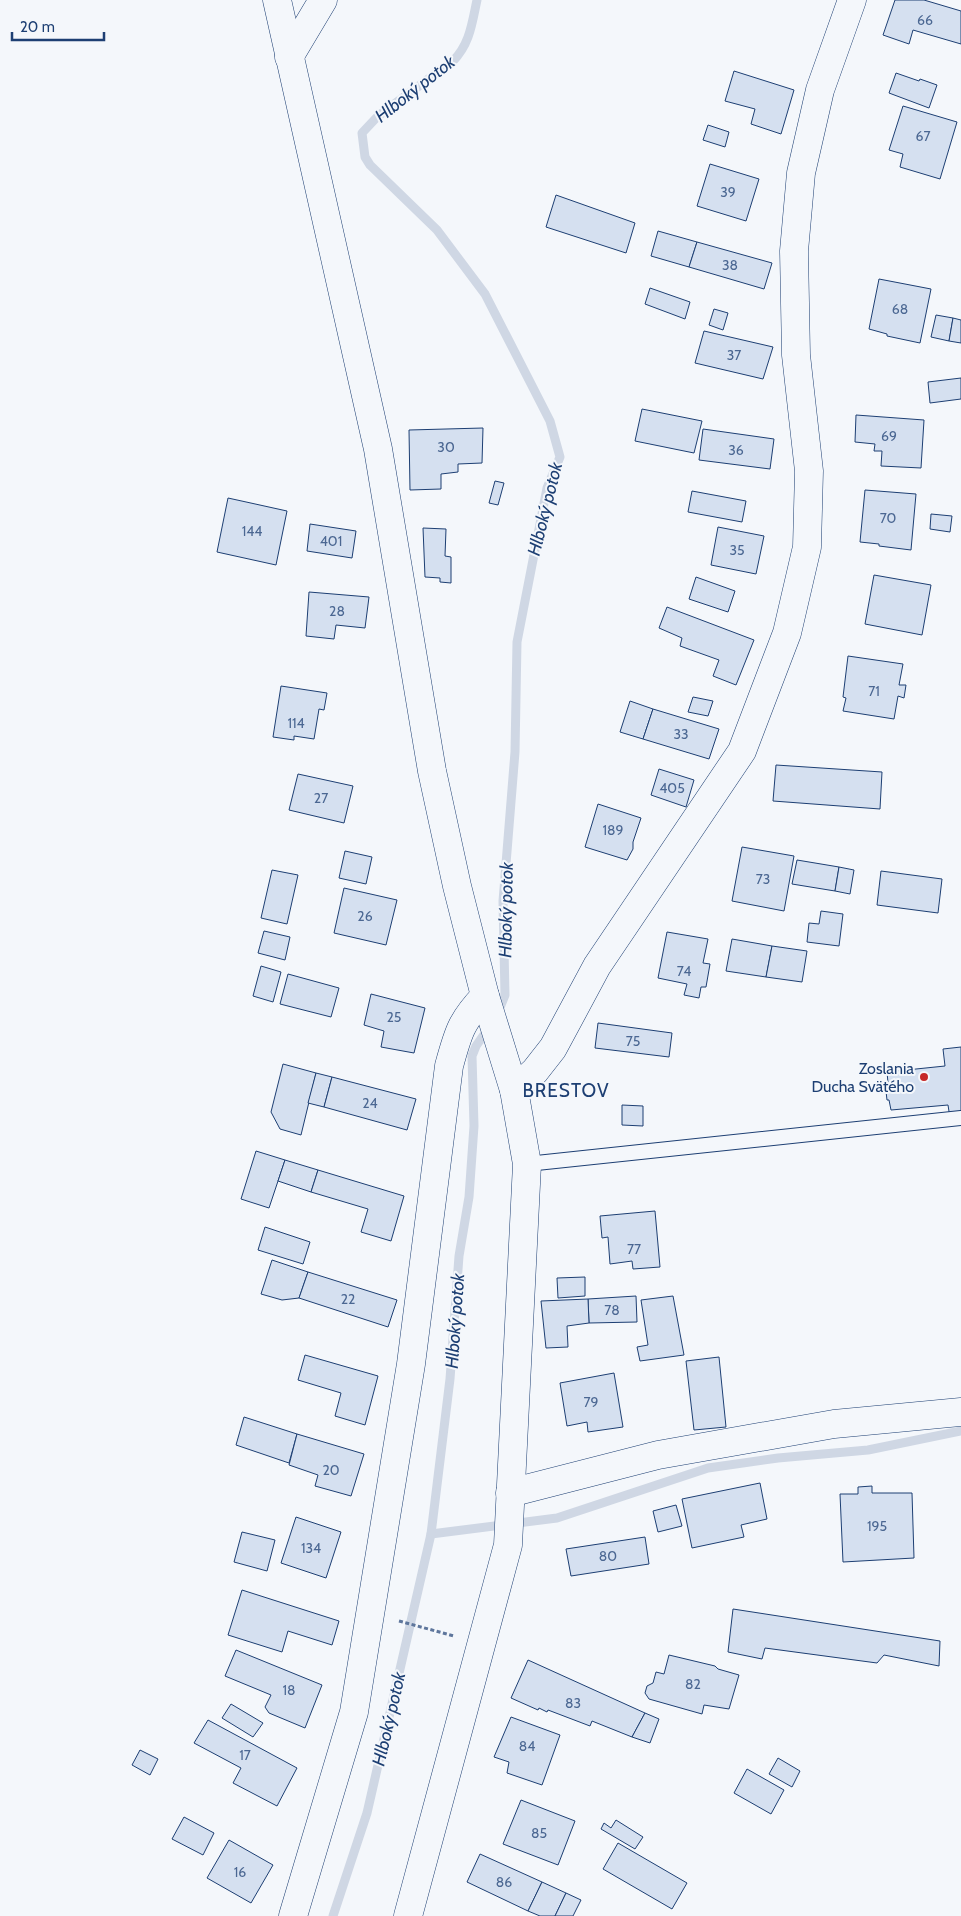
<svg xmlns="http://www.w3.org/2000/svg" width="961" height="1916" viewBox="0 0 961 1916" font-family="Cabin,sans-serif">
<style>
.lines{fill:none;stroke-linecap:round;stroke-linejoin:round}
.stream{stroke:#cfd7e4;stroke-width:9}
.building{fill:#d5e0f0;stroke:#1d3f73}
.service-casing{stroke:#1d3f73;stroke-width:16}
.minor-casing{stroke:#1d3f73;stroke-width:29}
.tertiary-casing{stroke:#1d3f73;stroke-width:29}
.path{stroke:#5e769c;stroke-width:3;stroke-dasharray:4 2.5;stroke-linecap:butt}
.service{stroke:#f4f7fb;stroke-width:14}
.minor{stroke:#f4f7fb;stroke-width:28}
.tertiary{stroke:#f4f7fb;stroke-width:28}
.poi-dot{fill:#c62828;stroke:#f4f7fb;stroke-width:2}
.labels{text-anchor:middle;stroke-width:4;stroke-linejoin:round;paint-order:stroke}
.number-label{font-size:14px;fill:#4b6792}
.poi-label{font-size:16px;fill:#1d3f73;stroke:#f4f7fb;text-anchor:end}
.water-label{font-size:18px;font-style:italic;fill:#1d3f73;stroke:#f4f7fb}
.quarter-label{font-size:19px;letter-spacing:1px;fill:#1d3f73;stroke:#f4f7fb}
</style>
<rect width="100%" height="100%" fill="#f4f7fb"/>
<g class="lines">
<g class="stream">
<path d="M477 0C472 23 470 44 453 61L378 116 362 133 365 157 370 165 437 230 485 294 550 421 560 457 547 488 517 642 515 752 503 901 505 995 497 1015"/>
<path d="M431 1534 557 1518 708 1468 778 1458 868 1450 961 1431"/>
<path d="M333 1916 367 1813 431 1534 450 1379 459 1256 469 1197 474 1126 472 1056 476 1046 490 1026"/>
</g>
</g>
<g class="building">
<path d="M895 0H924L961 11V44L913 30 909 44 883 35Z"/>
<path d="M734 71 794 90 781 134 751 124 755 109 725 101Z"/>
<path d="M896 73 919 81 920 79 937 85 929 108 889 93Z"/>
<path d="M903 106 957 122 940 179 900 167 903 154 889 150Z"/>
<path d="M708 125 729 132 725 147 703 140Z"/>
<path d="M710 164 759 179 746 221 697 206Z"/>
<path d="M556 195 635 223 626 253 546 227Z"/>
<path d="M658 231 697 242 689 267 651 256Z"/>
<path d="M697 242 772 263 764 289 689 267Z"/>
<path d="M879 279 931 289 920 343 887 336V334L869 329Z"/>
<path d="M650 288 690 302 685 319 645 304Z"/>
<path d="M714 309 728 313 723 330 709 325Z"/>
<path d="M936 315 953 318 949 341 931 337Z"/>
<path d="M953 318 961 320V343L949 341Z"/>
<path d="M704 331 773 347 763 379 695 363Z"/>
<path d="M961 378V399L930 403 928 382Z"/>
<path d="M642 409 702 421 694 453 635 441Z"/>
<path d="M856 415 924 420 921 468 881 466 882 451H874L875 444 855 442Z"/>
<path d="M483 428 482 463 458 464V472L441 474V489L410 490 409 430Z"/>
<path d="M703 429 774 439 770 469 699 460Z"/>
<path d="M495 481 504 483 498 505 489 503Z"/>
<path d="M865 490 916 494 911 550 879 546V544L860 542Z"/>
<path d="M692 491 746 501 742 522 688 512Z"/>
<path d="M228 498 287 511 276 565 217 552Z"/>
<path d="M931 514 952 516 950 532 930 529Z"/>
<path d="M310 524 356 531 352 558 307 551Z"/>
<path d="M718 527 764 536 756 574 711 565Z"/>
<path d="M423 528 446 529 445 556 451 557V583L440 582V578L425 577Z"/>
<path d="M874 575 931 585 922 635 865 624Z"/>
<path d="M696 577 735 591 728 612 689 599Z"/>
<path d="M309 592 369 597 365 628 336 625 334 639 306 636Z"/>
<path d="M667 607 754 640 736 685 713 676 719 660 680 646 682 638 659 628Z"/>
<path d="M848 656 903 664 899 685H906L904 698 898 696 894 719 843 711 846 698 843 697Z"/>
<path d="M281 686 327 693 324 710 319 709 314 739 294 736V740L273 737Z"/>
<path d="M693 697 713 701 708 716 688 712Z"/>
<path d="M630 701 653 709 643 739 620 732Z"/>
<path d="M653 709 719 729 709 759 643 739Z"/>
<path d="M776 765 882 772 880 809 773 801Z"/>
<path d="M659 769 694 780 686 807 651 795Z"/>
<path d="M298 774 353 786 344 823 289 810Z"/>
<path d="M598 804 641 818 633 842V849L627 860 585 847Z"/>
<path d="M742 847 794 856 784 911 732 901Z"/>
<path d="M345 851 372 857 366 884 339 878Z"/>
<path d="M797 860 839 867 835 891 792 884Z"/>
<path d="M839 867 854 870 850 894 835 891Z"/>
<path d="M272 870 298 875 287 924 261 918Z"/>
<path d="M881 871 942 879 938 913 877 905Z"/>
<path d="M344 888 397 900 386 945 334 933Z"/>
<path d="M821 911 843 914 839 946 807 942 809 923 819 924Z"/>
<path d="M264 931 290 937 285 960 258 953Z"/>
<path d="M667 932 708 939 703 963 710 964 706 987H701L699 998 684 995 687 984 658 978Z"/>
<path d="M732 939 772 946 766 977 726 971Z"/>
<path d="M772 946 807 951 802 982 766 977Z"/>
<path d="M261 966 281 972 273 1002 253 996Z"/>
<path d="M288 974 339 988 331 1017 280 1004Z"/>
<path d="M371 994 425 1008 414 1053 381 1047 384 1031 364 1025Z"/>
<path d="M598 1023 672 1033 669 1057 595 1048Z"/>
<path d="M961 1047V1117L950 1118 948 1105 891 1110 889 1100H887L885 1083H888L887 1072 945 1066 943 1049Z"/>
<path d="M283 1064 316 1073 301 1135 280 1129 271 1112Z"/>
<path d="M316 1073 332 1077 324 1107 308 1103Z"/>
<path d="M332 1077 416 1099 407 1130 324 1107Z"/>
<path d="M622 1105 643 1106V1126L622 1125Z"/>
<path d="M256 1151 285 1160 269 1208 241 1199Z"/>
<path d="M285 1160 318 1170 311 1192 278 1181Z"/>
<path d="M318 1170 404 1196 391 1241 361 1232 368 1209 311 1192Z"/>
<path d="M655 1211 660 1267 633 1269 632 1261 610 1264 608 1237 602 1238 600 1216Z"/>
<path d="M265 1227 310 1242 303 1264 258 1250Z"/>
<path d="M272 1260 308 1272 299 1298 282 1300 261 1294Z"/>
<path d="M308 1272 397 1300 388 1327 299 1298Z"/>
<path d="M585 1277V1296L558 1298 557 1278Z"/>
<path d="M636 1296 637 1322 589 1323 588 1299Z"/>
<path d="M673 1296 684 1355 640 1361 637 1347 648 1345 641 1300Z"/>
<path d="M588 1299 589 1323 567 1326 568 1347 546 1348 541 1301Z"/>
<path d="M305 1355 378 1376 365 1425 335 1416 341 1393 298 1380Z"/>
<path d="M719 1357 726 1427 694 1430 686 1361Z"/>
<path d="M614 1373 623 1427 588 1432 587 1422 567 1426 560 1383Z"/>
<path d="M244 1417 297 1434 289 1463 236 1445Z"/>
<path d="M297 1434 364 1454 351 1496 315 1486 318 1475 289 1465Z"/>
<path d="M760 1483 767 1519 741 1525 744 1537 692 1548 682 1499Z"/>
<path d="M872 1486V1493H912L914 1558 843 1562 840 1494H858V1487Z"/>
<path d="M676 1505 682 1526 658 1532 653 1511Z"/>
<path d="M296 1517 341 1532 326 1578 281 1563Z"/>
<path d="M242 1532 275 1540 267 1571 234 1562Z"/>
<path d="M645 1537 649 1564 571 1576 566 1549Z"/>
<path d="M242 1590 339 1621 332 1645 288 1631 282 1652 228 1635Z"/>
<path d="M733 1609 940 1641 939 1666 884 1655 877 1663 765 1648 762 1659 728 1652Z"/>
<path d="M236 1650 322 1685 305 1728 269 1713 265 1707 271 1695 225 1676Z"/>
<path d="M669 1655 715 1666 718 1669 739 1675 729 1709 704 1705 702 1714 649 1699 645 1693 647 1686 653 1683 656 1672 664 1674Z"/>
<path d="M528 1660 645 1713 632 1737 592 1721 590 1726 548 1710 547 1712 539 1708 538 1710 511 1698Z"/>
<path d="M231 1704 263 1723 253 1737 222 1718Z"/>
<path d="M645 1713 659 1719 650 1743 632 1737Z"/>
<path d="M511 1717 560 1735 542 1785 507 1773 509 1762 494 1757Z"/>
<path d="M208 1720 297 1768 277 1806 233 1783 241 1768 194 1743Z"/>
<path d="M140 1750 158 1759 150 1775 132 1765Z"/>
<path d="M778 1758 800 1771 792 1787 769 1774Z"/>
<path d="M747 1769 784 1790 771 1814 734 1793Z"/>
<path d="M521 1800 575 1821 558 1865 503 1844Z"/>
<path d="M184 1817 214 1833 203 1855 172 1839Z"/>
<path d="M616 1820 643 1837 635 1849 601 1829 604 1823 611 1828Z"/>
<path d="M229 1840 273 1865 251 1903 207 1878Z"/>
<path d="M618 1843 687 1883 672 1909 603 1869Z"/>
<path d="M480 1854 542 1882 528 1911 467 1882Z"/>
<path d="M542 1882 566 1893 555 1916H540L528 1911Z"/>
<path d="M566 1893 581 1900 573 1916H555Z"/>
</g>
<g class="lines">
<defs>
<path id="service" d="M527 1164 961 1118"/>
<g id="minor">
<path d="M289 57 323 0"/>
<path d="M514 1090 535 1071 553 1048 597 966 742 751 787 633 807 547 809 471 796 355 794 251 801 173 820 90 852 0"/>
<path d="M510 1493 658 1455 834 1424 961 1412"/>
<path d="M293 1916 354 1712 411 1364 449 1066C458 1033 461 1021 485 996"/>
</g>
<path id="tertiary" d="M277 0 378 449 432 771 457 886 485 996 514 1090 527 1164 508 1545 408 1916"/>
</defs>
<use href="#service" class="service-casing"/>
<use href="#minor" class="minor-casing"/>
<use href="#tertiary" class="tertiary-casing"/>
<path class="path" d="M399 1621 454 1636"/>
<use href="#service" class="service"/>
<use href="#minor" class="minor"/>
<use href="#tertiary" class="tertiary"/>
</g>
<circle class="poi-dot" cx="924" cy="1077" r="5"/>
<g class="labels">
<g class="number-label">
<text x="925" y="25">66</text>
<text x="923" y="141">67</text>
<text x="728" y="197">39</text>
<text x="730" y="270">38</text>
<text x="900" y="314">68</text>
<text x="734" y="360">37</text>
<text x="889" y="441">69</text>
<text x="446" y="452">30</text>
<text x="736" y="455">36</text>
<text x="888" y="523">70</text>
<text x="252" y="536">144</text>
<text x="331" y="546">401</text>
<text x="737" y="555">35</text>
<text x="337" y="616">28</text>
<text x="874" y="696">71</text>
<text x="296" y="728">114</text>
<text x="681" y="739">33</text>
<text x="672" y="793">405</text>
<text x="321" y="803">27</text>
<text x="613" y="835">189</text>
<text x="763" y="884">73</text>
<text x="365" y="921">26</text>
<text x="684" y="976">74</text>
<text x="394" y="1022">25</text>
<text x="633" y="1046">75</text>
<text x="370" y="1108">24</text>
<text x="634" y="1254">77</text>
<text x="348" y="1304">22</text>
<text x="612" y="1315">78</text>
<text x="591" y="1407">79</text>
<text x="331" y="1475">20</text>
<text x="877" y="1531">195</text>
<text x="311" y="1553">134</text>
<text x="608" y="1561">80</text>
<text x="693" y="1689">82</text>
<text x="289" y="1695">18</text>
<text x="573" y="1708">83</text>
<text x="527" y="1751">84</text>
<text x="245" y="1760">17</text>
<text x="539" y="1838">85</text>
<text x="240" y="1877">16</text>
<text x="504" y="1887">86</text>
</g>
<g class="poi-label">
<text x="914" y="1074">Zoslania<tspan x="914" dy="18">Ducha Svätého</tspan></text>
</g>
<g class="water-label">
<text transform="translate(415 89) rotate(-38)" y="6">Hlboký potok</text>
<text transform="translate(545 509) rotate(-76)" y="6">Hlboký potok</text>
<text transform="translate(506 910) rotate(-89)" y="6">Hlboký potok</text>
<text transform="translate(455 1321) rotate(-86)" y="6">Hlboký potok</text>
<text transform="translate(389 1719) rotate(-77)" y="6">Hlboký potok</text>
</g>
<g class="quarter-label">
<text x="566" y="1097">BRESTOV</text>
</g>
</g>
<path d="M12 32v8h92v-8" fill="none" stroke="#1d3f73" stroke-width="2.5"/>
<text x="20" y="32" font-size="15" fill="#1d3f73" stroke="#f4f7fb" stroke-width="4" paint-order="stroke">20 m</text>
</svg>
